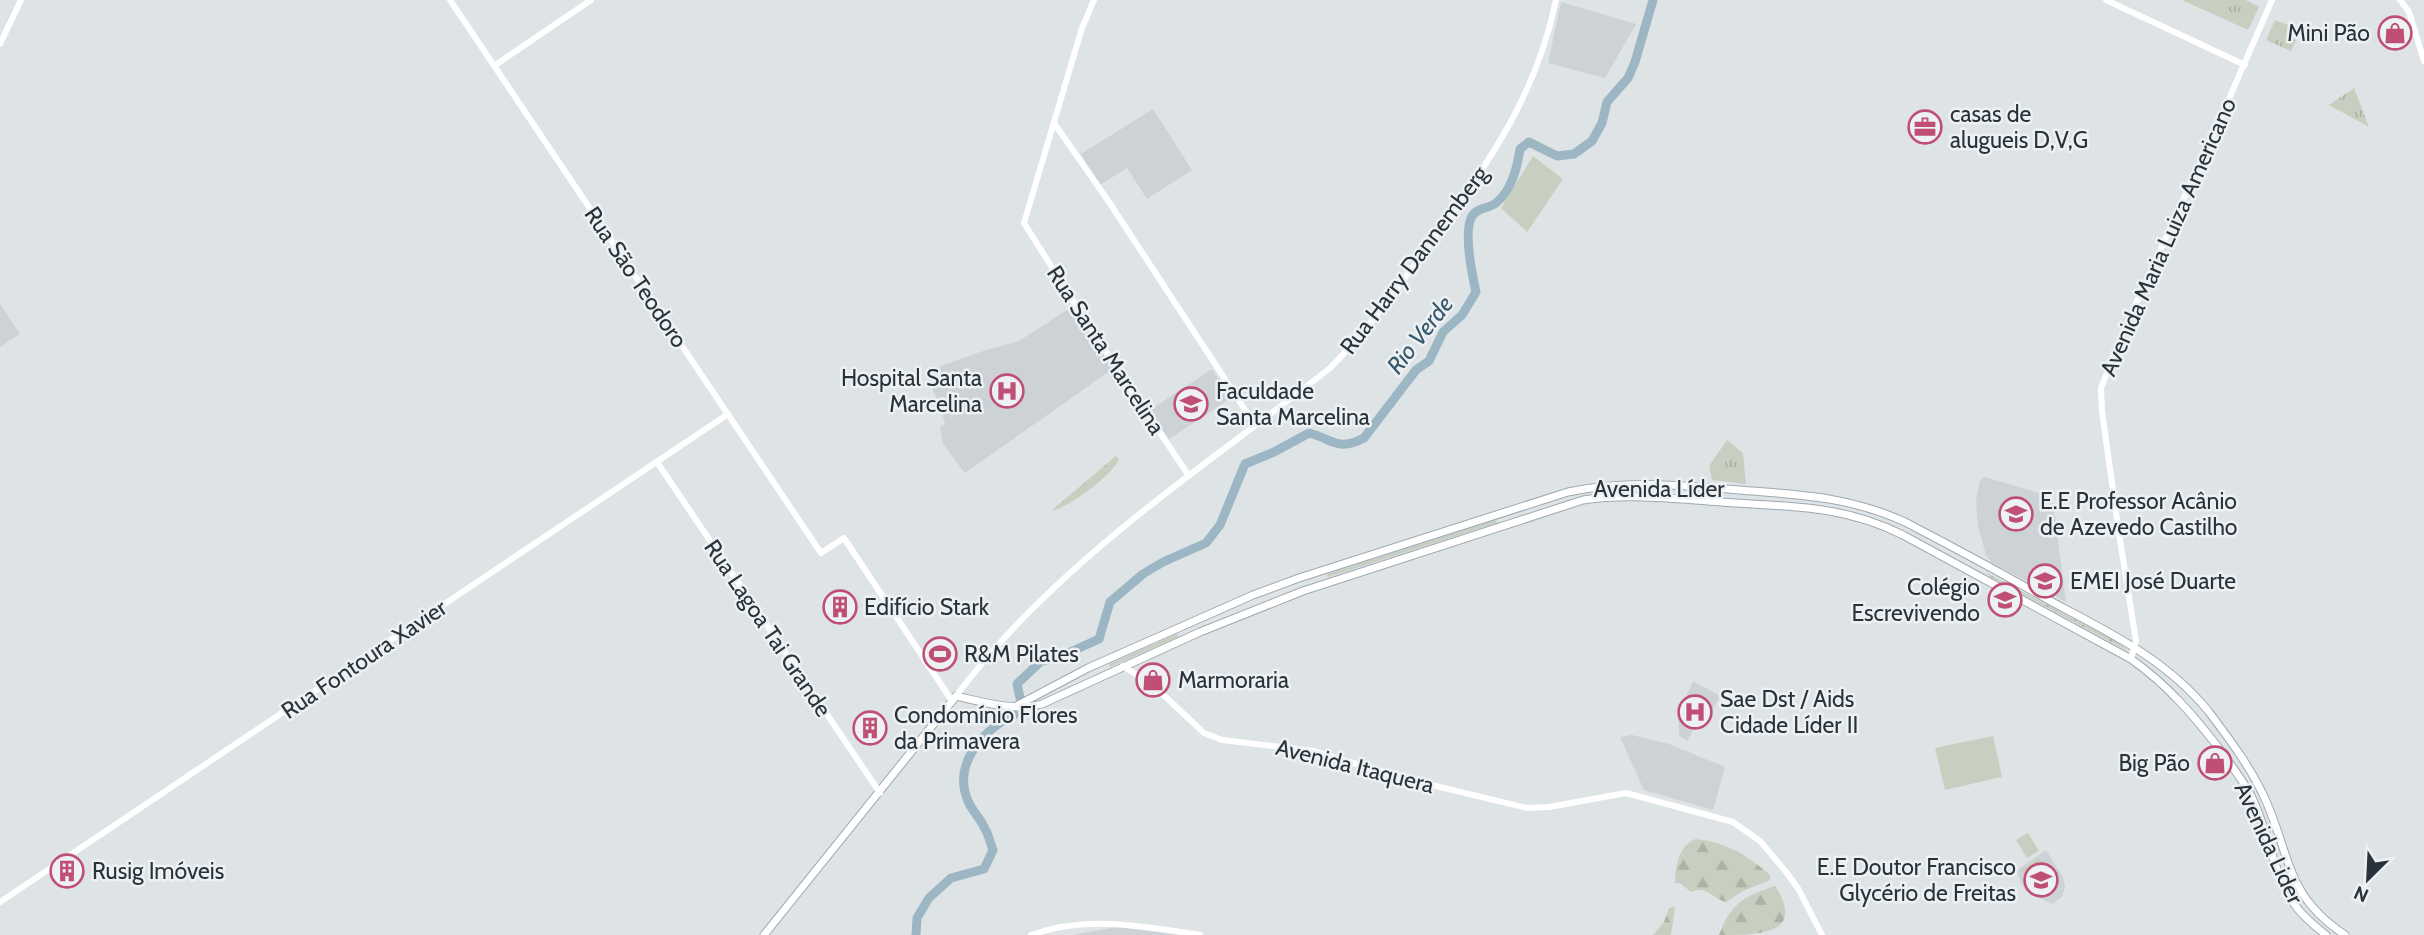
<svg xmlns="http://www.w3.org/2000/svg" width="2424" height="935" viewBox="0 0 2424 935" font-family="Cabin,sans-serif">
<style>
.built{fill:#cdd2d7}
.grass{fill:#c7cfc0}
.forest{fill:url(#forest-firs)}
.park{fill:url(#park-tufts)}
.garden{fill:url(#garden-dots)}
.lines{fill:none;stroke-linecap:round;stroke-linejoin:round}
.river{stroke:#9db6c3;stroke-width:9}
.primary-casing{stroke:#9fa9b1;stroke-width:9}
.secondary{stroke:#fff;stroke-width:6}
.primary{stroke:#fff;stroke-width:7}
.labels{text-anchor:middle;stroke-width:5;stroke-linejoin:round;paint-order:stroke}
.poi-label{font-size:23px;fill:#29333b;stroke:#edf1f4;text-anchor:start}
.street-label{font-size:23px;fill:#29333b;stroke:#edf1f4}
.water-label{font-size:24px;font-style:italic;fill:#38586b;stroke:#edf1f4}
</style>
<defs>
<pattern id="forest-firs" width="22" height="20" patternUnits="userSpaceOnUse" patternTransform="scale(1.75)"><rect width="22" height="20" fill="#c7cfc0"/><path d="M5 1l3.5 6h-7zM16 11l3.5 6h-7z" fill="#abb2a6"/></pattern>
<pattern id="park-tufts" width="24" height="20" patternUnits="userSpaceOnUse" patternTransform="scale(1.75)"><rect width="24" height="20" fill="#c7cfc0"/><path d="M3 7l-1-3M5 7V3M7 7l1-3M15 17l-1-3M17 17v-4M19 17l1-3" fill="none" stroke="#abb2a6"/></pattern>
<pattern id="garden-dots" width="8" height="8" patternUnits="userSpaceOnUse" patternTransform="scale(1.75)"><rect width="8" height="8" fill="#c7cfc0"/><path d="M2 2h.1M6 6h.1" fill="none" stroke="#abb2a6" stroke-width="1.8" stroke-linecap="round"/></pattern>
</defs>
<rect width="100%" height="100%" fill="#dee3e6"/>
<g class="built">
<path d="M1561 2 1636 24 1605 78 1548 63Z"/>
<path d="M1153 109 1192 170 1147 199 1127 168 1100 185 1081 154Z"/>
<path d="M0 304 20 334 0 347Z"/>
<path d="M1073 306 1114 368 965 473 943 444 940 427 945 424 939 403 927 378 941 366 983 351 1019 341Z"/>
<path d="M1212 369 1231 398 1169 439 1150 410Z"/>
<path d="M1985 477 2042 494 2053 503 2066 602 1991 562 1986 555 1978 526 1976 501 1980 480Z"/>
<path d="M1693 681 1720 696 1706 722 1699 719 1687 741 1679 735 1678 714Z"/>
<path d="M1632 735 1669 744 1725 767 1713 810 1644 790 1620 737Z"/>
<path d="M2046 850 2063 877 2065 887 2062 897 2052 904 2025 890 2016 871Z"/>
<path d="M1118 927 1156 932 1175 935H1072Z"/>
</g>
<g class="grass">
<path d="M1533 156 1563 179 1527 232 1501 208Z"/>
<path d="M1496 520 1497 523 1328 577 1327 574Z"/>
<path d="M1177 634 1178 637 1110 667 1109 664Z"/>
<path d="M1993 736 2002 777 1945 790 1935 748Z"/>
<path d="M2028 833 2039 851 2027 858 2016 840Z"/>
<path d="M2039 858 2047 870 2029 882 2021 870Z"/>
</g>
<g class="forest">
<path d="M1695 839C1726 842 1747 855 1770 875V880L1743 891 1726 902C1712 899 1708 885 1691 892L1680 883H1675C1676 866 1678 847 1695 839Z"/>
<path d="M1775 886C1807 935 1758 935 1719 935 1730 904 1744 896 1775 886Z"/>
<path d="M1675 907 1671 935H1653L1664 922 1669 908Z"/>
</g>
<g class="park">
<path d="M2182 0H2246L2259 7 2248 30Z"/>
<path d="M2275 20 2301 30 2291 51 2266 40Z"/>
<path d="M2354 88 2369 127 2329 105Z"/>
<path d="M1727 440 1743 453 1746 484 1712 480 1709 466Z"/>
<path d="M1116 456 1119 459C1114 474 1068 508 1051 511Z"/>
</g>
<path class="garden" d="M1985 572 2116 641 2128 651 1991 577Z"/>
<g class="lines">
<g class="river">
<path d="M1020 698 1017 684 1040 662 1066 654 1099 639 1110 602 1143 574 1163 562 1206 543 1220 525 1245 464 1274 452 1309 433C1333 439 1337 452 1364 438L1416 370 1429 361 1443 332 1462 315 1476 292C1472 274 1463 232 1472 216 1478 207 1488 209 1496 203 1512 190 1517 168 1520 149L1529 142 1557 156 1574 154 1592 141 1602 123 1607 102 1628 78 1635 62 1653 0"/>
<path d="M916 935 917 918 929 898 951 878 984 869 993 850C990 843 989 835 985 829 981 819 972 811 968 801 952 764 983 730 1014 715"/>
</g>
<defs>
<g id="primary">
<path d="M1018 705 1088 668 1253 595 1299 578 1568 492C1625 480 1682 485 1739 490 1800 495 1848 496 1905 522 1955 548 2005 575 2054 603 2111 633 2168 661 2209 712 2230 740 2252 769 2266 801 2291 858 2286 896 2345 935"/>
<path d="M764 935 956 696C983 702 1015 712 1042 704L1200 632 1303 591 1583 500C1629 493 1675 499 1721 502 1788 507 1841 504 1903 535L2131 659C2169 686 2196 718 2224 755 2234 770 2246 784 2253 800 2269 834 2273 874 2295 905 2303 917 2315 926 2326 935"/>
</g>
</defs>
<use href="#primary" class="primary-casing"/>
<g class="secondary">
<path d="M450 0 821 553 844 538 952 701"/>
<path d="M1094 0 1082 28 1024 223 1094 334 1189 476"/>
<path d="M2106 0 2245 65"/>
<path d="M2400 0 2409 12 2424 61"/>
<path d="M0 44 21 0"/>
<path d="M494 66 591 0"/>
<path d="M1054 123 1109 202 1255 425"/>
<path d="M657 462 880 793"/>
<path d="M2131 659 2136 641 2118 527 2102 411 2101 388 2123 332 2221 117 2272 0"/>
<path d="M1123 666 1154 686 1204 733 1222 740 1313 751 1407 779 1527 808 1549 807 1626 793 1733 822 1760 841 1787 873 1799 890 1822 935"/>
<path d="M956 696C1057 561 1200 471 1330 368 1368 330 1398 287 1430 244 1487 164 1536 98 1556 0"/>
<path d="M0 902 728 414"/>
<path d="M1031 935C1087 915 1143 926 1200 935"/>
</g>
<use href="#primary" class="primary"/>
</g>
<defs>
<symbol id="shop-ring" viewBox="-11 -11 22 22"><circle r="9.5" fill="#edf1f4" stroke="#bf4f75" stroke-width="1.5"/><path d="M-5-2.5h2.3a2.7 3.5 0 0 1 5.4 0H5L5.5 6h-11ZM-1.5-2.5h3a1.5 2.3 0 0 0-3 0Z" fill="#bf4f75"/></symbol>
<symbol id="office-ring" viewBox="-11 -11 22 22"><circle r="9.5" fill="#edf1f4" stroke="#bf4f75" stroke-width="1.5"/><path d="M-6-3h4V-5.5h4V-3h4V5H-6ZM-1-4.5V-3h2v-1.5ZM-6 0V1H6V0Z" fill="#bf4f75"/></symbol>
<symbol id="hospital-ring" viewBox="-11 -11 22 22"><circle r="9.5" fill="#edf1f4" stroke="#bf4f75" stroke-width="1.5"/><path d="M-5-5h3v3.5h4V-5h3V5h-3V1.5h-4V5h-3Z" fill="#bf4f75"/></symbol>
<symbol id="university-ring" viewBox="-11 -11 22 22"><circle r="9.5" fill="#edf1f4" stroke="#bf4f75" stroke-width="1.5"/><path d="M0-5L7-2L0 1L-7-2ZM-4 1L0 2.5L4 1V4Q0 6-4 4Z" fill="#bf4f75"/></symbol>
<symbol id="school-ring" viewBox="-11 -11 22 22"><circle r="9.5" fill="#edf1f4" stroke="#bf4f75" stroke-width="1.5"/><path d="M0-5L7-2L0 1L-7-2ZM-4 1L0 2.5L4 1V4Q0 6-4 4Z" fill="#bf4f75"/></symbol>
<symbol id="building-ring" viewBox="-11 -11 22 22"><circle r="9.5" fill="#edf1f4" stroke="#bf4f75" stroke-width="1.5"/><path d="M-4-6H4V6H1V3H-1V6H-4ZM-2.5-4.3h1.7v1.8h-1.7ZM.8-4.3h1.7v1.8H.8ZM-2.5-1h1.7V.8h-1.7ZM.8-1h1.7V.8H.8Z" fill="#bf4f75"/></symbol>
<symbol id="stadium-ring" viewBox="-11 -11 22 22"><circle r="9.5" fill="#edf1f4" stroke="#bf4f75" stroke-width="1.5"/><path d="M0-5a6.5 5 0 1 0 0 10a6.5 5 0 1 0 0-10ZM-3.5-1.8h7v3.6h-7Z" fill="#bf4f75"/></symbol>
</defs>
<g fill-rule="evenodd">
<use href="#shop-ring" x="2376" y="14" width="38" height="38"/>
<use href="#office-ring" x="1906" y="108" width="38" height="38"/>
<use href="#hospital-ring" x="988" y="372" width="38" height="38"/>
<use href="#university-ring" x="1172" y="385" width="38" height="38"/>
<use href="#school-ring" x="1997" y="495" width="38" height="38"/>
<use href="#school-ring" x="2026" y="562" width="38" height="38"/>
<use href="#school-ring" x="1986" y="581" width="38" height="38"/>
<use href="#building-ring" x="821" y="588" width="38" height="38"/>
<use href="#stadium-ring" x="921" y="635" width="38" height="38"/>
<use href="#shop-ring" x="1134" y="661" width="38" height="38"/>
<use href="#hospital-ring" x="1676" y="693" width="38" height="38"/>
<use href="#building-ring" x="851" y="709" width="38" height="38"/>
<use href="#shop-ring" x="2196" y="744" width="38" height="38"/>
<use href="#building-ring" x="48" y="852" width="38" height="38"/>
<use href="#school-ring" x="2022" y="861" width="38" height="38"/>
</g>
<g class="labels">
<g class="poi-label">
<text x="2370" y="41" text-anchor="end">Mini Pão</text>
<text x="1950" y="122">casas de<tspan x="1950" dy="26">alugueis D,V,G</tspan></text>
<text x="982" y="386" text-anchor="end">Hospital Santa<tspan x="982" dy="26">Marcelina</tspan></text>
<text x="1216" y="399">Faculdade<tspan x="1216" dy="26">Santa Marcelina</tspan></text>
<text x="2040" y="509">E.E Professor Acânio<tspan x="2040" dy="26">de Azevedo Castilho</tspan></text>
<text x="2070" y="589">EMEI José Duarte</text>
<text x="1980" y="595" text-anchor="end">Colégio<tspan x="1980" dy="26">Escrevivendo</tspan></text>
<text x="864" y="615">Edifício Stark</text>
<text x="964" y="662">R&amp;M Pilates</text>
<text x="1178" y="688">Marmoraria</text>
<text x="1720" y="707">Sae Dst / Aids<tspan x="1720" dy="26">Cidade Líder II</tspan></text>
<text x="894" y="723">Condomínio Flores<tspan x="894" dy="26">da Primavera</tspan></text>
<text x="2190" y="771" text-anchor="end">Big Pão</text>
<text x="2016" y="875" text-anchor="end">E.E Doutor Francisco<tspan x="2016" dy="26">Glycério de Freitas</tspan></text>
<text x="92" y="879">Rusig Imóveis</text>
</g>
<g class="street-label">
<text transform="translate(2168 237) rotate(-66)" y="8">Avenida Maria Luiza Americano</text>
<text transform="translate(1414 260) rotate(-53)" y="8">Rua Harry Dannemberg</text>
<text transform="translate(636 277) rotate(56)" y="8">Rua São Teodoro</text>
<text transform="translate(1106 350) rotate(57)" y="8">Rua Santa Marcelina</text>
<text x="1659" y="497">Avenida Líder</text>
<text transform="translate(768 628) rotate(56)" y="8">Rua Lagoa Tai Grande</text>
<text transform="translate(364 659) rotate(-34)" y="8">Rua Fontoura Xavier</text>
<text transform="translate(1355 766) rotate(14)" y="8">Avenida Itaquera</text>
<text transform="translate(2269 843) rotate(65)" y="8">Avenida Lider</text>
</g>
<g class="water-label">
<text transform="translate(1420 335) rotate(-52)" y="8">Rio Verde</text>
</g>
</g>
<g transform="translate(2368 879) rotate(204)" stroke="#edf1f4" stroke-width="5" paint-order="stroke">
<path d="M0-5L12 26L0 18L-12 26Z" fill="#29333b"/>
<text y="-10" font-size="19" font-weight="bold" text-anchor="middle" fill="#29333b">N</text>
</g>
</svg>
